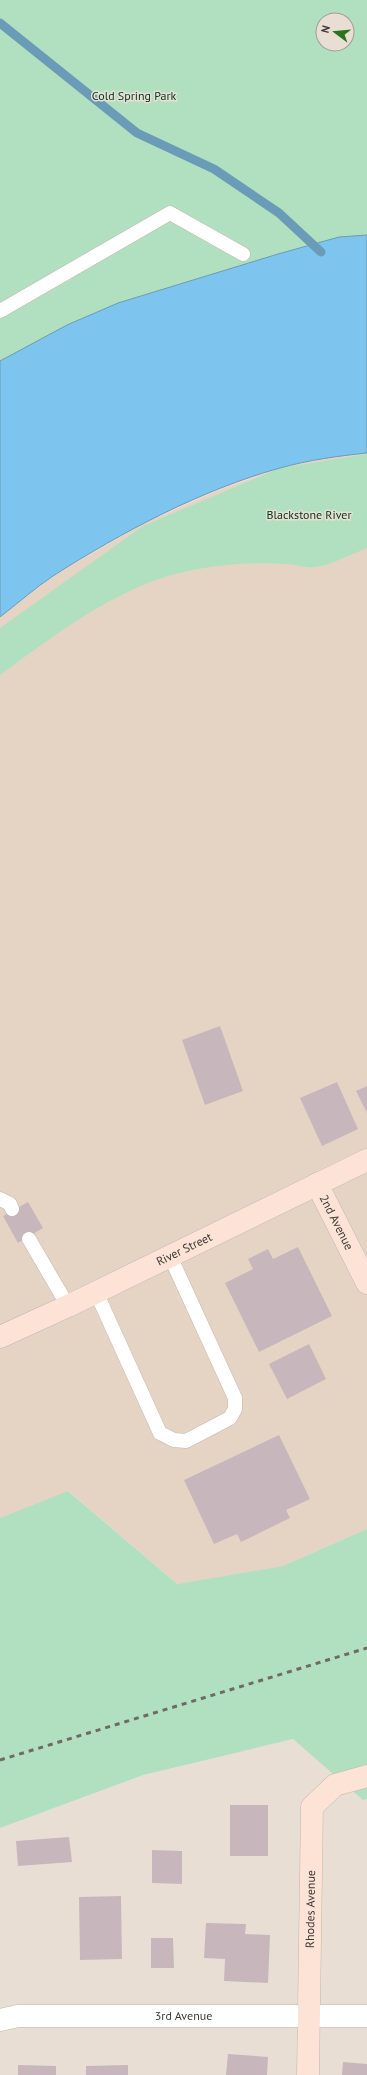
<svg xmlns="http://www.w3.org/2000/svg" width="367" height="2075" viewBox="0 0 367 2075" font-family="'PT Sans',sans-serif">
<style>
.built{fill:#e5d4c4}
.green{fill:#b1e0c0;fill-rule:evenodd}
.water{fill:#7dc5ef;stroke:#6a9bb7}
.lines{fill:none;stroke-linecap:round;stroke-linejoin:round}
.stream{stroke:#6a9bb7;stroke-width:9}
.building{fill:#c7b7bc}
.lane-casing{stroke:#c2b7ad;stroke-width:15}
.street-casing{stroke:#c2b7ad;stroke-width:23}
.secondary-casing{stroke:#c2b7ad;stroke-width:23}
.lane{stroke:#fff;stroke-width:14}
.street{stroke:#fff;stroke-width:22}
.secondary{stroke:#fde2d6;stroke-width:22}
.rail{stroke:#706964;stroke-width:3;stroke-dasharray:5 5;stroke-linecap:butt}
.labels{text-anchor:middle;stroke-width:3;stroke-linejoin:round;paint-order:stroke}
.park-label{font-size:12px;fill:#00371b;stroke:#e9ded4}
.street-label{font-size:12px;fill:#3c3834;stroke:#e9ded4}
</style>
<rect width="100%" height="100%" fill="#e9ded4"/>
<path class="built" d="M367 453V1529L283 1566 177 1584 69 1491 0 1518V617L52 577 143 524 217 491 280 468 329 457Z"/>
<g class="green">
<path d="M0 0H367V235L339 237 278 254 118 303 67 325 0 361ZM323 20H347V44H323Z"/>
<path d="M367 454V548C352 554 331 565 316 567 307 569 295 564 286 564 256 562 227 564 198 569 122 582 61 631 0 675V628L143 526 280 468Z"/>
<path d="M68 1491 177 1584 283 1566 367 1529V1799L363 1800 293 1739 143 1775 0 1828V1518Z"/>
</g>
<path class="water" d="M367 235V453C338 456 309 460 280 468 201 490 122 532 53 576 35 588 17 604 0 617V361L67 325 118 303 278 254 339 237Z"/>
<g class="lines">
<path class="stream" d="M0 23 137 133 214 169 279 213 321 252"/>
</g>
<g class="building">
<path d="M220 1026 243 1091 205 1105 182 1040Z"/>
<path d="M337 1082 358 1129 322 1146 300 1098Z"/>
<path d="M367 1086V1113L356 1091Z"/>
<path d="M28 1202 43 1228 18 1243 3 1216Z"/>
<path d="M298 1247 332 1316 259 1352 225 1283 253 1269 248 1259 268 1249 273 1259Z"/>
<path d="M309 1344 326 1379 287 1399 269 1364Z"/>
<path d="M279 1435 310 1499 286 1510 290 1518 241 1542 237 1534 214 1544 184 1480Z"/>
<rect x="230" y="1805" width="38" height="51"/>
<path d="M69 1837 72 1862 18 1866 16 1841Z"/>
<path d="M152 1850 182 1851V1884L152 1883Z"/>
<path d="M121 1896 122 1959 80 1960 79 1897Z"/>
<path d="M206 1923 246 1924 245 1934 270 1935 268 1983 224 1981 225 1959 204 1958Z"/>
<path d="M151 1938H173L174 1968H151Z"/>
<path d="M228 2054 268 2057 267 2075H226Z"/>
<path d="M343 2062 367 2064V2075H342Z"/>
<path d="M18 2065 56 2066V2075H18Z"/>
<path d="M128 2065V2075H86V2066Z"/>
</g>
<g class="lines">
<defs>
<g id="lane">
<path d="M0 311 170 213 243 254"/>
<path d="M0 1199 10 1204 12 1209"/>
<path d="M29 1239 68 1306"/>
<path d="M96 1292 160 1433 174 1440 186 1441 230 1418 235 1409V1398L170 1256"/>
</g>
<g id="street">
<path id="s1" d="M0 2020 18 2016H367"/>
</g>
<g id="secondary">
<path id="s2" d="M317 1184 367 1283"/>
<path id="s3" d="M0 1337 68 1306 367 1160"/>
<path id="s4" d="M308 2075 312 1807 335 1785 367 1776"/>
</g>
</defs>
<use href="#lane" class="lane-casing"/>
<use href="#street" class="street-casing"/>
<use href="#secondary" class="secondary-casing"/>
<use href="#lane" class="lane"/>
<use href="#street" class="street"/>
<use href="#secondary" class="secondary"/>
<path class="rail" d="M0 1760 367 1648"/>
</g>
<g class="labels">
<g class="park-label">
<text x="134" y="100">Cold Spring Park</text>
<text x="309" y="519">Blackstone River</text>
</g>
<g class="street-label">
<text dy="4" stroke="none"><textPath href="#s2" startOffset="43">2nd Avenue</textPath></text>
<text dy="4" stroke="none"><textPath href="#s3" startOffset="204">River Street</textPath></text>
<text dy="4" stroke="none"><textPath href="#s4" startOffset="166">Rhodes Avenue</textPath></text>
<text dy="4" stroke="none"><textPath href="#s1" startOffset="184">3rd Avenue</textPath></text>
</g>
</g>
<g transform="translate(335 32) rotate(286)"><circle r="19" fill="#e9ded4" stroke="#a49c94"/>
<path d="M0-3L7 15L0 10L-7 15Z" fill="#2a7419"/>
<text y="-6" font-size="11" font-weight="bold" text-anchor="middle" fill="#3c3834">N</text>
</g>
</svg>
